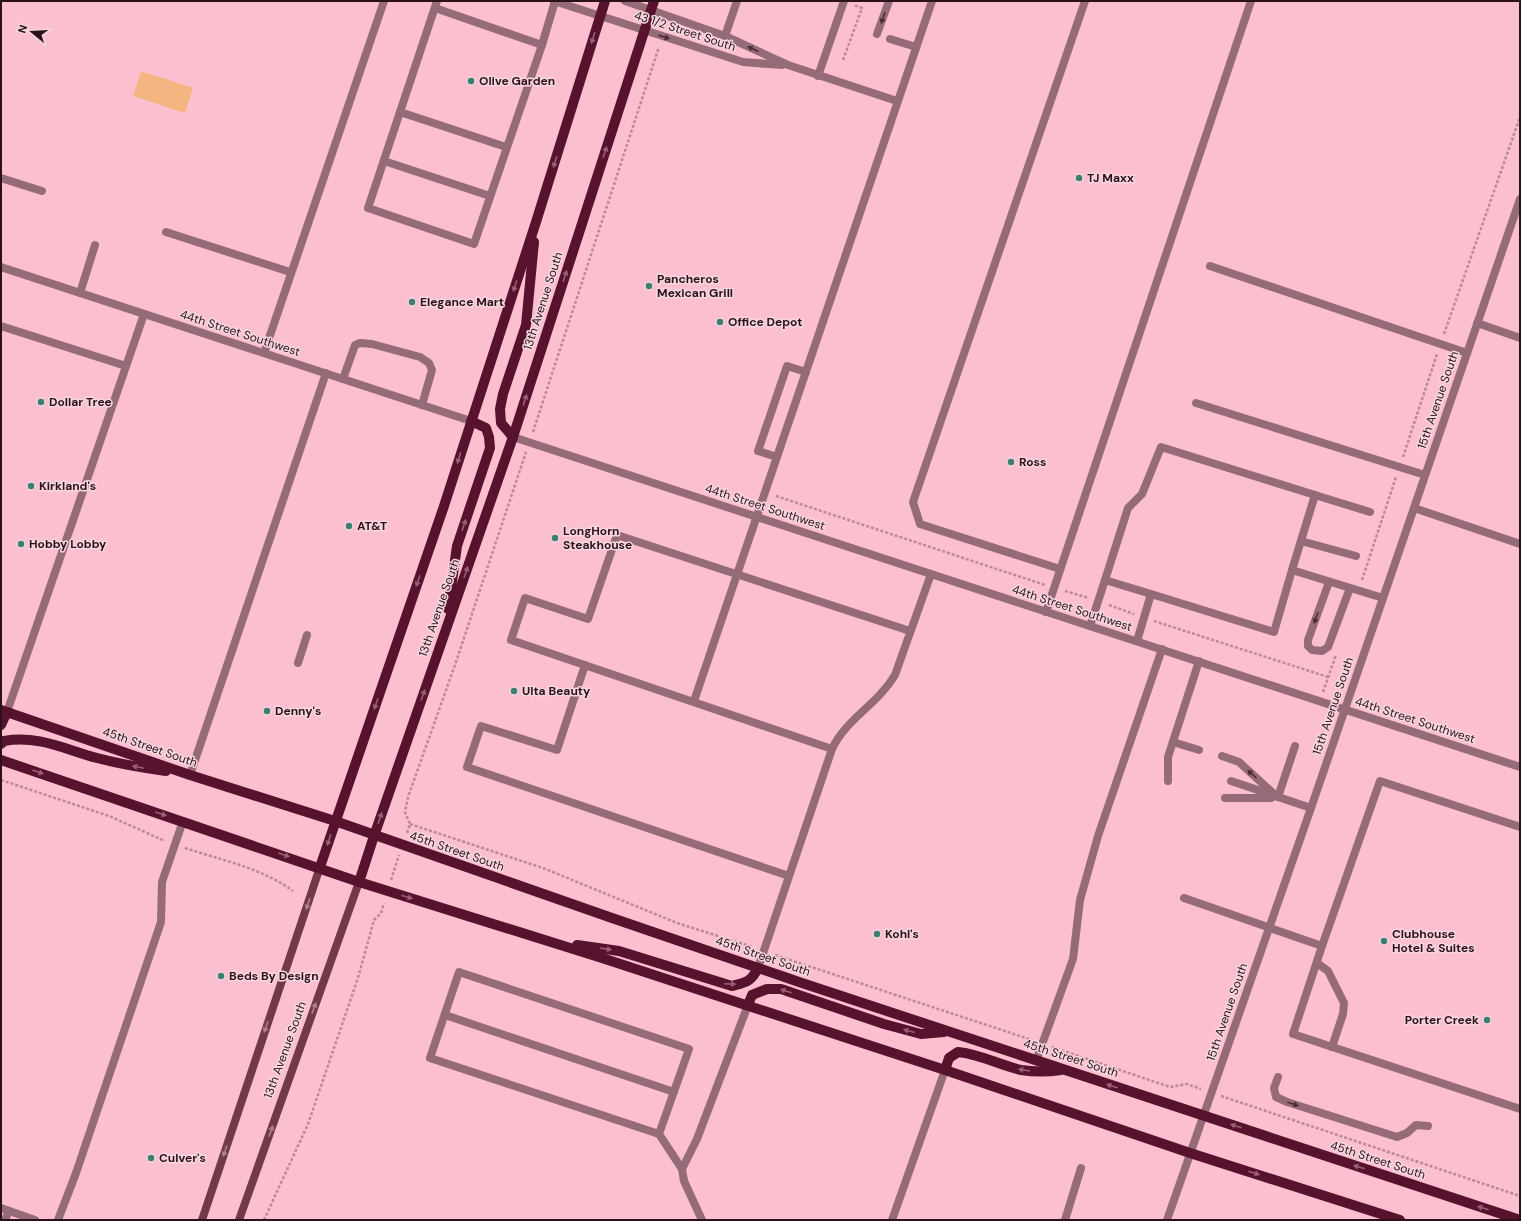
<svg xmlns="http://www.w3.org/2000/svg" width="1521" height="1221" viewBox="0 0 1521 1221" font-family="'DM Sans',sans-serif">
<style>
.pitch{fill:#f5b580}
.lines{fill:none;stroke-linecap:round;stroke-linejoin:round}
.path{stroke:#bb8997;stroke-width:2.5;stroke-dasharray:3 2;stroke-linecap:butt}
.service{stroke:#946b76;stroke-width:8}
.minor{stroke:#946b76;stroke-width:8}
.secondary{stroke:#72394b;stroke-width:8}
.primary{stroke:#57122e;stroke-width:10}
.oneway{fill:#4b2c36}
.oneway2{fill:#976074}
.oneway3{fill:#ad808d}
.poi-dot{fill:#3b7f73;stroke:#f6d6de;stroke-width:1.5}
.labels{text-anchor:middle;stroke-width:3;stroke-linejoin:round;paint-order:stroke}
.street-label{font-size:12px;fill:#2c111a;stroke:#f6d6de}
.poi-label{font-size:12px;font-weight:bold;fill:#2c111a;stroke:#f6d6de;text-anchor:start}
</style>
<rect width="100%" height="100%" fill="#fcbfd0"/>
<path class="pitch" d="M141 71 193 88 185 113 133 96Z"/>
<g class="lines">
<g class="path">
<path d="M843 60 862 8 854 5"/>
<path d="M1444 334 1520 117"/>
<path d="M533 432 659 47"/>
<path d="M1403 457 1437 354"/>
<path d="M776 496 1045 585"/>
<path d="M1362 580 1396 477"/>
<path d="M1065 591 1089 598"/>
<path d="M1109 605 1134 614"/>
<path d="M1154 621 1328 677"/>
<path d="M1323 692 1336 655"/>
<path d="M1 780 109 816 165 841"/>
<path d="M410 824 543 868 677 923 753 947"/>
<path d="M407 833 410 824 405 812 408 797 455 665 526 452"/>
<path d="M185 848C221 860 262 868 293 891"/>
<path d="M391 880 399 855"/>
<path d="M775 955 1032 1040"/>
<path d="M1052 1047 1170 1087 1187 1084 1201 1089"/>
<path d="M1221 1096 1520 1196"/>
<path d="M264 1220 308 1124 358 978 374 920 381 913 384 903"/>
</g>
<g class="service">
<path d="M437 1 368 208 474 244 542 45 555 1"/>
<path d="M435 8 542 45"/>
<path d="M877 34 889 1"/>
<path d="M725 36 737 1"/>
<path d="M890 39 916 47"/>
<path d="M818 76 844 1"/>
<path d="M400 112 506 147"/>
<path d="M384 161 490 196"/>
<path d="M1 178 42 191"/>
<path d="M166 232 290 272"/>
<path d="M1210 266 1467 353"/>
<path d="M80 293 95 245"/>
<path d="M1477 323 1520 338"/>
<path d="M1 326 126 366"/>
<path d="M264 353 384 1"/>
<path d="M343 379 355 345 360 343 372 344 420 357 429 363 432 370 422 405"/>
<path d="M1196 403 1425 475"/>
<path d="M777 457 758 451 787 366 806 372"/>
<path d="M1414 508 1520 544"/>
<path d="M1301 541 1356 556"/>
<path d="M1060 569 920 524 913 502 1085 1"/>
<path d="M1292 570 1315 495 1370 512"/>
<path d="M1329 582 1308 640V646L1312 650 1322 651 1328 647 1350 588"/>
<path d="M1151 594 1105 580 1128 508 1142 494 1161 447 1315 495"/>
<path d="M1046 612 1251 1"/>
<path d="M1090 626 1105 580"/>
<path d="M1137 641 1151 594 1274 632 1292 570 1383 598"/>
<path d="M298 663 307 635"/>
<path d="M585 665 557 750 481 726 467 767 789 876"/>
<path d="M694 701 932 1"/>
<path d="M7 712 144 314"/>
<path d="M1173 742 1199 750"/>
<path d="M832 749 511 640 525 598 588 619 617 535 910 631"/>
<path d="M1222 756 1239 762 1274 794"/>
<path d="M190 775 326 373"/>
<path d="M1168 781V757L1199 661"/>
<path d="M1231 781 1311 808"/>
<path d="M1278 797 1295 746"/>
<path d="M1225 798H1271"/>
<path d="M1184 898 1322 946 1293 1034 1520 1109"/>
<path d="M1322 946 1380 781 1520 827"/>
<path d="M1317 963 1328 971 1344 1003 1343 1014 1332 1047"/>
<path d="M758 968 832 749C846 719 877 705 895 675L931 574"/>
<path d="M445 1015 674 1092"/>
<path d="M1036 1061 1073 959 1080 900 1098 836 1162 649"/>
<path d="M1278 1077 1274 1088 1276 1097 1287 1102 1397 1137 1407 1133 1416 1125 1428 1126"/>
<path d="M659 1134 430 1058 459 972 689 1049 659 1134 682 1169"/>
<path d="M5 1220 9 1211"/>
<path d="M58 1220 76 1173 161 922 162 882 183 821"/>
<path d="M702 1220 684 1181 682 1169 697 1139 748 1005"/>
<path d="M892 1220 945 1070"/>
<path d="M1065 1220 1081 1168"/>
</g>
<g class="minor">
<path d="M554 1 743 62 782 65"/>
<path d="M625 1 725 36 788 65 897 101"/>
<path d="M1 267 471 421"/>
<path d="M513 437 1520 767"/>
<path d="M1 1208 35 1220"/>
<path d="M1167 1220 1311 808 1520 199"/>
</g>
<g class="secondary">
<path d="M202 1220 320 867"/>
<path d="M239 1220 359 882"/>
</g>
<g class="primary">
<path d="M513 437 501 423 500 409 503 394 526 325 534 242"/>
<path d="M448 609 457 546 490 448 489 437 486 428 471 421"/>
<path d="M1 710 190 775 335 821 612 918 802 983 1520 1220"/>
<path d="M1 725 7 712"/>
<path d="M1 744 4 741C38 735 64 749 97 758 120 764 143 768 166 771"/>
<path d="M1 760 359 882 602 958 945 1070 1190 1153 1400 1220"/>
<path d="M320 867 443 509 536 222 605 1"/>
<path d="M359 882 374 836 513 437 654 1"/>
<path d="M577 945 619 951 732 986C746 982 751 982 758 968"/>
<path d="M748 1005 752 995 767 989H781L884 1024 921 1034 944 1032"/>
<path d="M945 1070 949 1058 958 1052C980 1054 999 1065 1021 1070 1034 1072 1047 1072 1061 1070"/>
</g>
</g>
<defs><path id="oneway-solid" d="M-6-.8H1V-3.2L6.5 0L1 3.2V.8H-6Z"/></defs>
<g class="oneway">
<use href="#oneway-solid" transform="translate(883 18) rotate(109)"/>
<use href="#oneway-solid" transform="translate(664 37) rotate(18)"/>
<use href="#oneway-solid" transform="translate(753 49) rotate(-155)"/>
<use href="#oneway-solid" transform="translate(1316 618) rotate(110)"/>
<use href="#oneway-solid" transform="translate(1252 774) rotate(-138)"/>
<use href="#oneway-solid" transform="translate(1293 1104) rotate(18)"/>
</g>
<g class="oneway2">
<use href="#oneway-solid" transform="translate(593 38) rotate(107)"/>
<use href="#oneway-solid" transform="translate(605 152) rotate(-72)"/>
<use href="#oneway-solid" transform="translate(555 162) rotate(107)"/>
<use href="#oneway-solid" transform="translate(565 276) rotate(-72)"/>
<use href="#oneway-solid" transform="translate(515 286) rotate(108)"/>
<use href="#oneway-solid" transform="translate(525 400) rotate(-72)"/>
<use href="#oneway-solid" transform="translate(459 458) rotate(108)"/>
<use href="#oneway-solid" transform="translate(464 525) rotate(-71)"/>
<use href="#oneway-solid" transform="translate(466 572) rotate(-71)"/>
<use href="#oneway-solid" transform="translate(418 581) rotate(109)"/>
<use href="#oneway-solid" transform="translate(423 695) rotate(-71)"/>
<use href="#oneway-solid" transform="translate(376 704) rotate(109)"/>
<use href="#oneway-solid" transform="translate(138 767) rotate(-168)"/>
<use href="#oneway-solid" transform="translate(38 772) rotate(19)"/>
<use href="#oneway-solid" transform="translate(161 814) rotate(19)"/>
<use href="#oneway-solid" transform="translate(380 818) rotate(-71)"/>
<use href="#oneway-solid" transform="translate(329 840) rotate(108)"/>
<use href="#oneway-solid" transform="translate(284 855) rotate(19)"/>
<use href="#oneway-solid" transform="translate(407 897) rotate(18)"/>
<use href="#oneway-solid" transform="translate(606 949) rotate(9)"/>
<use href="#oneway-solid" transform="translate(730 984) rotate(2)"/>
<use href="#oneway-solid" transform="translate(786 991) rotate(-163)"/>
<use href="#oneway-solid" transform="translate(909 1031) rotate(-165)"/>
<use href="#oneway-solid" transform="translate(1024 1070) rotate(-171)"/>
<use href="#oneway-solid" transform="translate(1112 1086) rotate(-162)"/>
<use href="#oneway-solid" transform="translate(1236 1126) rotate(-162)"/>
<use href="#oneway-solid" transform="translate(1359 1167) rotate(-162)"/>
<use href="#oneway-solid" transform="translate(1254 1173) rotate(18)"/>
<use href="#oneway-solid" transform="translate(1483 1208) rotate(-162)"/>
</g>
<g class="oneway3">
<use href="#oneway-solid" transform="translate(308 904) rotate(109)"/>
<use href="#oneway-solid" transform="translate(314 1008) rotate(-70)"/>
<use href="#oneway-solid" transform="translate(266 1027) rotate(109)"/>
<use href="#oneway-solid" transform="translate(271 1131) rotate(-70)"/>
<use href="#oneway-solid" transform="translate(225 1151) rotate(109)"/>
</g>
<g class="poi-dot">
<circle cx="471" cy="81" r="4"/>
<circle cx="1079" cy="178" r="4"/>
<circle cx="649" cy="286" r="4"/>
<circle cx="412" cy="302" r="4"/>
<circle cx="720" cy="322" r="4"/>
<circle cx="41" cy="402" r="4"/>
<circle cx="1011" cy="462" r="4"/>
<circle cx="31" cy="486" r="4"/>
<circle cx="349" cy="526" r="4"/>
<circle cx="555" cy="538" r="4"/>
<circle cx="21" cy="544" r="4"/>
<circle cx="514" cy="691" r="4"/>
<circle cx="267" cy="711" r="4"/>
<circle cx="877" cy="934" r="4"/>
<circle cx="1384" cy="941" r="4"/>
<circle cx="221" cy="976" r="4"/>
<circle cx="1487" cy="1020" r="4"/>
<circle cx="151" cy="1158" r="4"/>
</g>
<g class="labels">
<g class="street-label">
<text transform="translate(685 31) rotate(18)" y="4">43 1/2 Street South</text>
<text transform="translate(543 301) rotate(-72)" y="4">13th Avenue South</text>
<text transform="translate(240 333) rotate(18)" y="4">44th Street Southwest</text>
<text transform="translate(1438 400) rotate(-71)" y="4">15th Avenue South</text>
<text transform="translate(765 507) rotate(18)" y="4">44th Street Southwest</text>
<text transform="translate(439 608) rotate(-71)" y="4">13th Avenue South</text>
<text transform="translate(1072 608) rotate(18)" y="4">44th Street Southwest</text>
<text transform="translate(1333 706) rotate(-71)" y="4">15th Avenue South</text>
<text transform="translate(1415 720) rotate(18)" y="4">44th Street Southwest</text>
<text transform="translate(150 747) rotate(19)" y="4">45th Street South</text>
<text transform="translate(457 851) rotate(19)" y="4">45th Street South</text>
<text transform="translate(763 956) rotate(19)" y="4">45th Street South</text>
<text transform="translate(1227 1012) rotate(-71)" y="4">15th Avenue South</text>
<text transform="translate(285 1050) rotate(-70)" y="4">13th Avenue South</text>
<text transform="translate(1071 1058) rotate(18)" y="4">45th Street South</text>
<text transform="translate(1378 1160) rotate(18)" y="4">45th Street South</text>
</g>
<g class="poi-label">
<text x="479" y="85">Olive Garden</text>
<text x="1087" y="182">TJ Maxx</text>
<text x="657" y="283">Pancheros<tspan x="657" dy="14">Mexican Grill</tspan></text>
<text x="420" y="306">Elegance Mart</text>
<text x="728" y="326">Office Depot</text>
<text x="49" y="406">Dollar Tree</text>
<text x="1019" y="466">Ross</text>
<text x="39" y="490">Kirkland's</text>
<text x="357" y="530">AT&amp;T</text>
<text x="563" y="535">LongHorn<tspan x="563" dy="14">Steakhouse</tspan></text>
<text x="29" y="548">Hobby Lobby</text>
<text x="522" y="695">Ulta Beauty</text>
<text x="275" y="715">Denny's</text>
<text x="885" y="938">Kohl's</text>
<text x="1392" y="938">Clubhouse<tspan x="1392" dy="14">Hotel &amp; Suites</tspan></text>
<text x="229" y="980">Beds By Design</text>
<text x="1479" y="1024" text-anchor="end">Porter Creek</text>
<text x="159" y="1162">Culver's</text>
</g>
</g>
<rect width="1521" height="1221" fill="none" stroke="#2c111a" stroke-width="4"/>
<g transform="translate(32 32) rotate(288)" stroke="#f6d6de" stroke-width="3" paint-order="stroke">
<path d="M0-3L7 15L0 10L-7 15Z" fill="#2c111a"/>
<text y="-6" font-size="11" font-weight="bold" text-anchor="middle" fill="#2c111a">N</text>
</g>
</svg>
